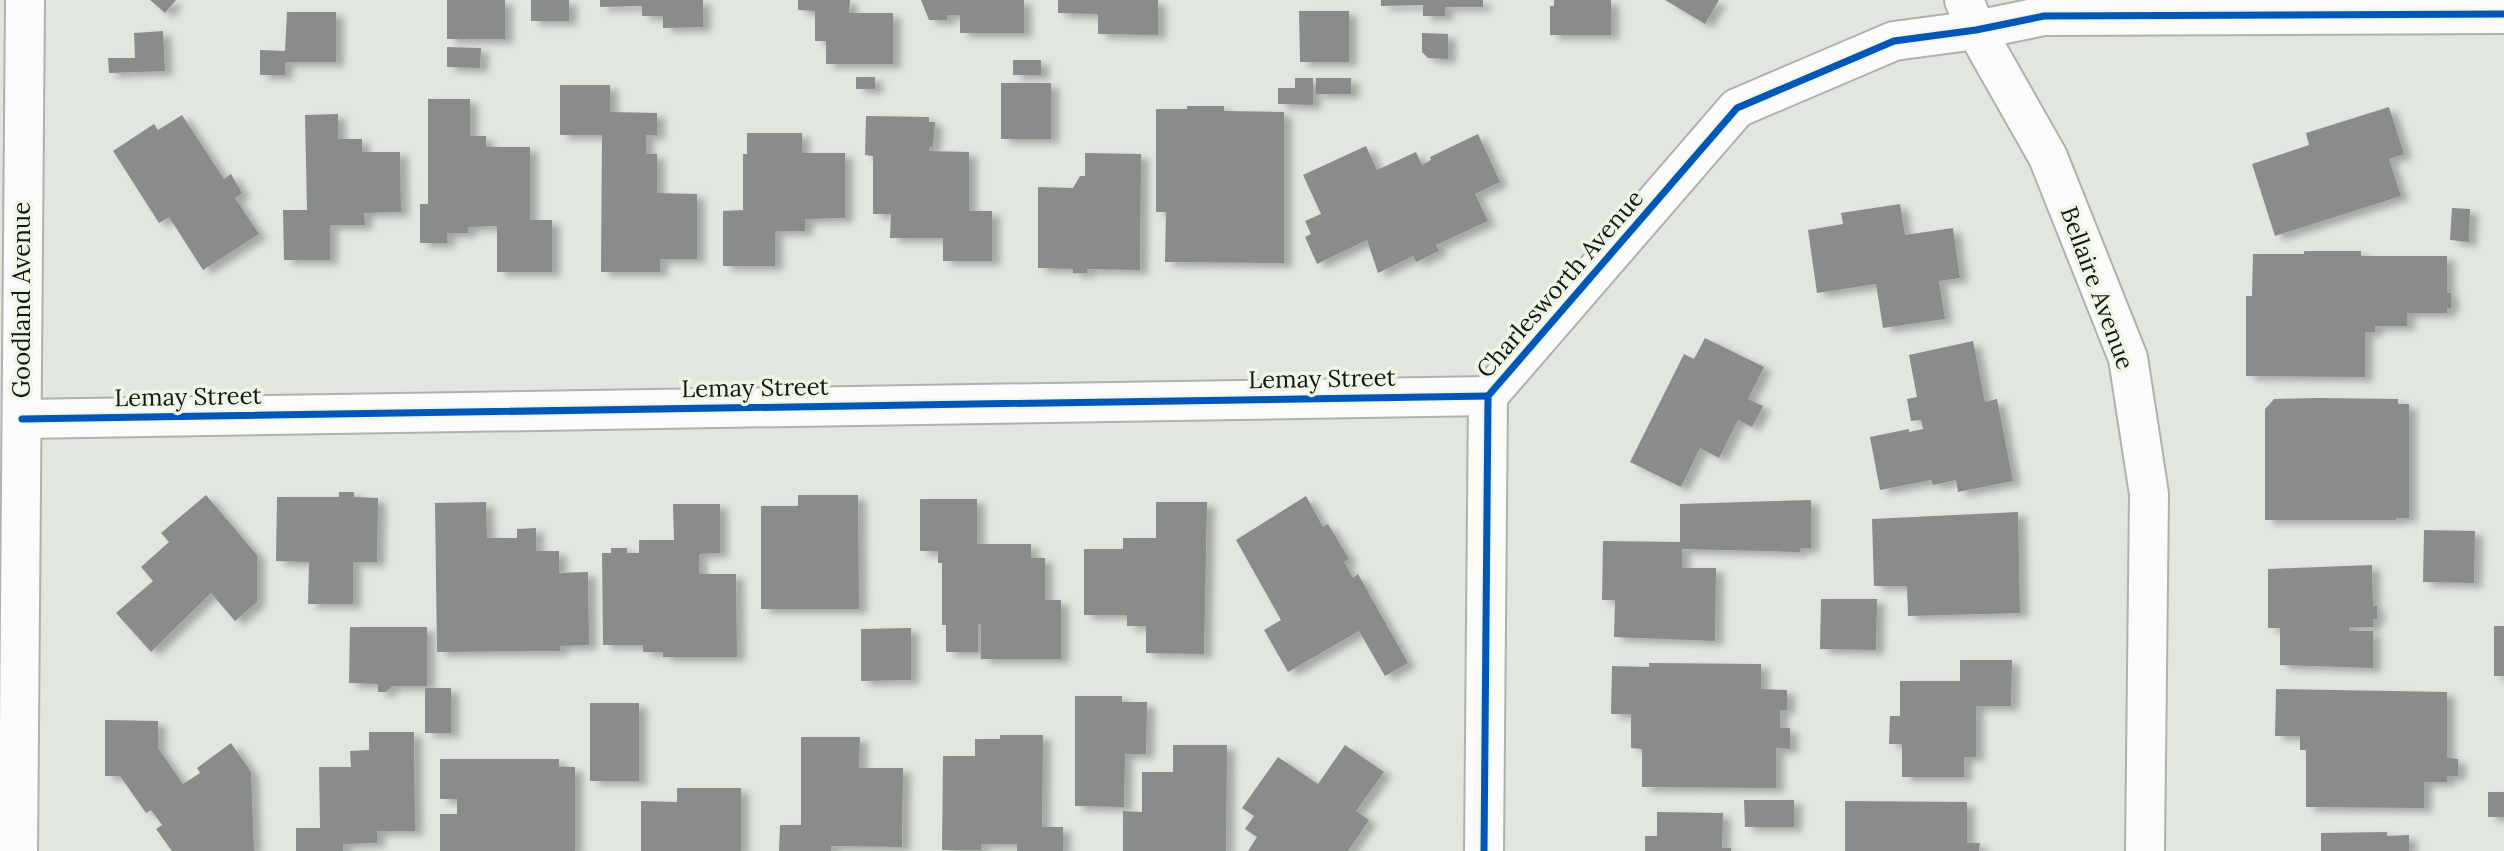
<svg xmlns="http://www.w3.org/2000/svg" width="2504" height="851" viewBox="0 0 2504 851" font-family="Lora,serif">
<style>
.building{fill:#8a8c8b;filter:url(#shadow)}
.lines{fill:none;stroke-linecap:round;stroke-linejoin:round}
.minor-casing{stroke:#aeb2ab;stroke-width:42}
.tertiary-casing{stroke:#aeb2ab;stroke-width:42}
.minor{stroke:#fafbfa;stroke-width:38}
.tertiary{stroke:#fafbfa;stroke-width:38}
.cycleway-casing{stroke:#eff6e8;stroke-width:11}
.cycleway{stroke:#0057b8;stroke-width:7}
.labels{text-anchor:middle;stroke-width:7;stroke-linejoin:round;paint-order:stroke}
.street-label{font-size:24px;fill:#151712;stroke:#eff6e8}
</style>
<defs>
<filter id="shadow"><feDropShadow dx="8" dy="4.5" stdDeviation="3.5" flood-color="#0004"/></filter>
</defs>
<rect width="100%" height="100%" fill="#e1e6de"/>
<g class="building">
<path d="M150 0H176L165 13Z"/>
<rect x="447" y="0" width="58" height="39"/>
<rect x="531" y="0" width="38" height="21"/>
<path d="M600 0H703V27L663 28V16H642V6L600 7Z"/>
<path d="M798 0H850L849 13H893V64H826V41H815V11L798 10Z"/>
<path d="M921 0H1024V33H960V15H947V20H929Z"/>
<path d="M1058 0H1158V35L1098 34V14L1058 13Z"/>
<path d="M1381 0H1483V7H1445V16H1423V5L1381 6Z"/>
<path d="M1554 0H1611V35H1550V6H1554Z"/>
<path d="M1665 0H1719L1705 24Z"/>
<path d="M1299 11H1349V62H1300Z"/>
<path d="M287 12H336V62H285V75H260V50L285 51Z"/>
<path d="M163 31 165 71 109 73 108 58H135L134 33Z"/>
<path d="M1422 33 1448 34V59L1428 58 1422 52Z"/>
<path d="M447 47 481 48 480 68 447 67Z"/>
<rect x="1013" y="60" width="28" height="15"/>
<rect x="856" y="77" width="19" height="12"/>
<path d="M1295 78H1313V105L1278 104V88H1295Z"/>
<rect x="1316" y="78" width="35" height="16"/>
<rect x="1001" y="83" width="50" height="56"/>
<path d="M560 85H610V112L657 113V135H646V154H657V193L697 194V259H660V272H601L602 135H560Z"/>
<path d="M428 99H470V136H486V147H530V220H552V272H497V226L468 227V233H447V243H420V204H428Z"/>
<path d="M1187 106H1224V111L1284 112V263L1165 262 1166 212H1156V109H1187Z"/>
<path d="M2389 107 2404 154 2389 159 2401 196 2275 236 2252 164 2309 145 2306 133Z"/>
<path d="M338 114V139H362V152H400L401 212 364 213 365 225H330V260H284L283 210H307L305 115Z"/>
<path d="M182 115 224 179 231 174 242 193 235 198 259 234 203 270 169 217 159 223 113 151 154 124 158 130Z"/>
<path d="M866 116 929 117V122H935L933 147H929V151L969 152V211H992V261H943V238H890L891 214H873V156L865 155Z"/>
<path d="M747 133H802V153H845V218L805 219V231H775V266H723V211L743 210V154H747Z"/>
<path d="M1478 134 1500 182 1475 194 1488 221 1436 245 1439 251 1416 262 1413 256 1378 273 1367 240 1317 264 1305 237 1311 234 1305 221 1321 214 1303 175 1366 146 1377 170 1416 152 1422 165 1431 160 1430 157Z"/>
<path d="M1085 153 1141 154 1140 270 1087 269V273H1073V269L1038 268V187L1073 188 1080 176H1085Z"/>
<path d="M1900 204 1905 235 1953 228 1960 278 1939 281 1945 319 1883 328 1876 284 1817 293 1808 230 1843 224 1841 213Z"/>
<path d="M2452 208 2470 209 2469 242 2450 240Z"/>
<path d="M2304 251H2361V256H2447V293H2451V308H2447V313H2407V326H2375V332H2365V377L2246 376V296H2252L2253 254H2304Z"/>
<path d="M1705 338 1764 367 1748 399 1763 406 1752 427 1738 420 1719 458 1700 448 1681 487 1630 462 1684 354 1694 359Z"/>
<path d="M1973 341 1985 402 1997 399 2013 481 1958 492 1956 480 1933 485 1931 480 1880 490 1870 437 1909 429V432L1923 429 1921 420 1911 421 1907 399 1917 397 1909 355Z"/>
<path d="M2317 398 2398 399V404H2409V518H2396V520H2265V409L2274 399Z"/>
<path d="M339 492H354V497L378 498 377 562H353V604H308L309 562 276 561 277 497H339Z"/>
<path d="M206 495 257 555V602L235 621 211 593 151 652 116 613 153 581 141 567 169 542 161 533Z"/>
<path d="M798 495H858L859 609H761V506H798Z"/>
<path d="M1306 496 1323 527 1328 524 1349 559 1344 562 1353 578 1358 574 1408 663 1385 676 1359 631 1288 672 1264 630 1281 620 1236 540Z"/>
<path d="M920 499H977V544H1031V558H1045V600H1061V659H981V624H978V652H946V625H942V563H938V551H920Z"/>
<path d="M1811 500V548H1800V552L1682 549V568H1716L1715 641 1614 637 1615 600H1602L1603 541 1680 542V504Z"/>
<path d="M486 502 487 538H517V529L536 528V551H559V573L588 572 589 645 560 646V651L437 652 435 503Z"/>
<path d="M1156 502H1207L1204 654 1146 653V626H1127V615H1084V549H1123V538H1156Z"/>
<path d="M673 504H720V553L699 554V574H736L737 657H663V652H643V645H603L602 553H611V548H627V553H639V540H674Z"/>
<path d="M2018 512 2020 613 1908 616 1907 586H1874L1872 519Z"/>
<path d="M2424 530 2475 531 2474 583 2423 582Z"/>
<path d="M2372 565 2373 606H2377V619H2373V627H2349V631H2373V668L2280 665V628H2268V569Z"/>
<path d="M1821 599H1877L1876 650 1820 649Z"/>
<rect x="2494" y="626" width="10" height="50"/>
<path d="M350 627H427V686H392L386 692H378V684L349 683Z"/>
<path d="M911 628V680L861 681V629Z"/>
<path d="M1960 660H2012L2011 706H1976V757H1964V777H1902V744H1889L1890 716H1900V681H1960Z"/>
<path d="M1649 663 1761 664V689L1787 690V710H1780V728H1790V749L1776 748V788L1642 787V749L1631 748V714H1611L1612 666 1649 667Z"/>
<rect x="425" y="688" width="26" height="45"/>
<path d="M2276 689 2447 692V758L2458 759V776H2447V782H2424V808L2306 807V750H2300V736H2275Z"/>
<path d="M1075 696H1122V702H1147L1146 754H1125L1124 807 1075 806Z"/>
<rect x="590" y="703" width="49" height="78"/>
<path d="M105 720 158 721V748L183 784 200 773 197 768 231 743 251 772 254 851H172L156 829 162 825 151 810 146 813 120 776H105Z"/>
<path d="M369 732H414L415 831H377V843L343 844V851H296V828H320L319 767H351L350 751 369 750Z"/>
<path d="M1000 735H1043L1042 827H1063V851H1017V844H981V850H942L943 756H975V739H1000Z"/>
<path d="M801 737H860L859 768H903L902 847 831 846V851H779L780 825H801Z"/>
<path d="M1173 745H1227L1226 851H1123V811L1142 812V772H1173Z"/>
<path d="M1345 745 1384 772 1356 811 1369 820 1348 851H1248L1257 837 1245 829 1254 816 1242 808 1278 757 1318 784Z"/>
<path d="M440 759H559V767H575V851H440V814H457V799H440Z"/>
<path d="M677 788H741V851H641V801L677 802Z"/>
<rect x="2488" y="792" width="16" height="25"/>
<path d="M1744 800H1794V827H1745Z"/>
<path d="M1845 801 1967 802V843H1980L1979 851H1845Z"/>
<path d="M1657 812 1723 813 1722 848H1731V851H1645V836H1657Z"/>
<path d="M2387 832V836L2409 835V851H2321V833Z"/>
</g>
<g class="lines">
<defs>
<g id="minor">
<path d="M22 419 1488 396"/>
<path d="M18 851 25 0"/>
<path d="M1484 851 1488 396 1737 108 1894 41 1976 30 2044 16 2504 14"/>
</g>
<path id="tertiary" d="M1964 0 1976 30 2048 157 2128 358 2149 494 2145 851"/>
</defs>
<use href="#minor" class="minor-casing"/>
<use href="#tertiary" class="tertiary-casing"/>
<use href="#minor" class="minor"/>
<use href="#tertiary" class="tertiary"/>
<defs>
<g id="cycleway">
<path d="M22 419 1488 396"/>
<path d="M1484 851 1488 396 1737 108 1894 41 1976 30 2044 16 2504 14"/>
</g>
</defs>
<use href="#cycleway" class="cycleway-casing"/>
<use href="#cycleway" class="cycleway"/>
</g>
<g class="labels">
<g class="street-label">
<text transform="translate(1560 284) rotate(-49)" y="8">Charlesworth Avenue</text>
<text transform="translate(2097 288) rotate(70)" y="8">Bellaire Avenue</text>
<text transform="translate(22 300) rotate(-90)" y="8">Goodland Avenue</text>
<text transform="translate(1322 379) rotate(-1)" y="8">Lemay Street</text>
<text transform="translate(755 388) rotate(-1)" y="8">Lemay Street</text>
<text transform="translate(188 397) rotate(-1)" y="8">Lemay Street</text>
</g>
</g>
</svg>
